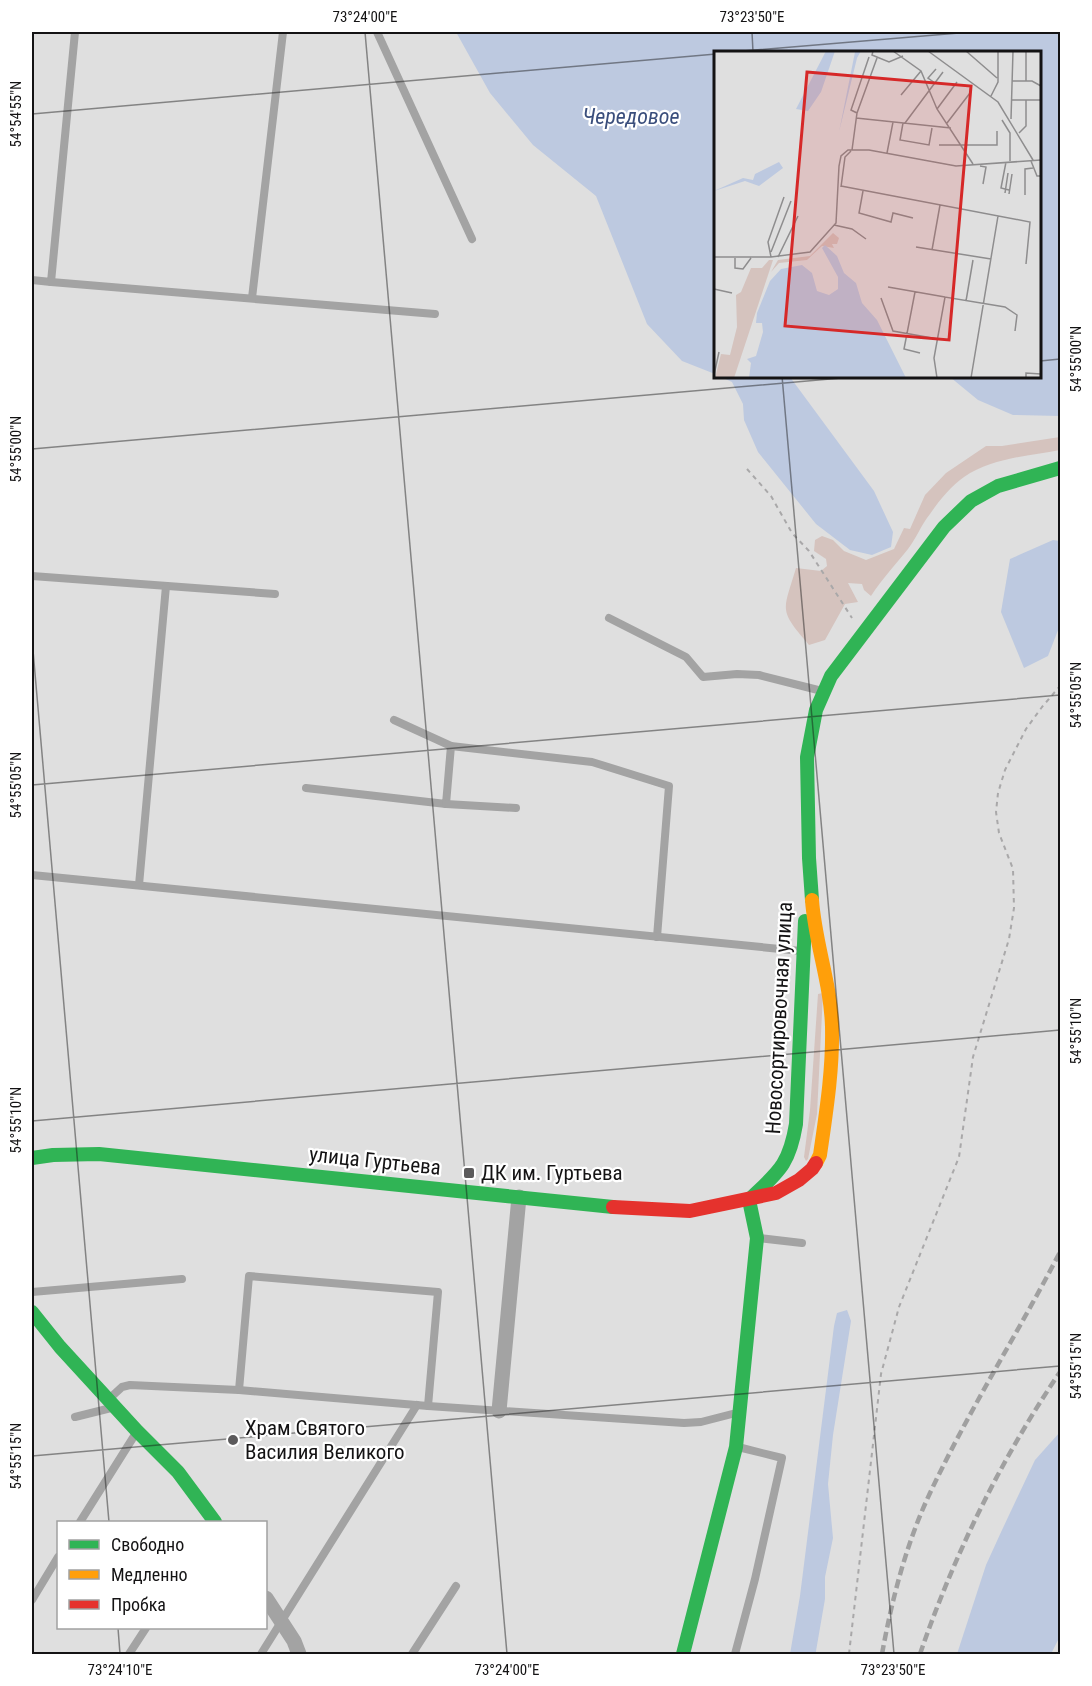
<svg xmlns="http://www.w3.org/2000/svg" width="1092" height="1686" viewBox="0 0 1092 1686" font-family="'Roboto Condensed',sans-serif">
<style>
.green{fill:#d5c3be}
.water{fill:#bdc9e0}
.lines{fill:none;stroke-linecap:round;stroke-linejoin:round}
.path{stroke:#a9a8a9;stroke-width:2;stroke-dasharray:4.5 4.5;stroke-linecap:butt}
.lane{stroke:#a3a3a3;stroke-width:8}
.street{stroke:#a3a3a3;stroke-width:15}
.fast{stroke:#30b455;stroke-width:14}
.slow{stroke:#ff9f0a;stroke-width:14}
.jam{stroke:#e5322d;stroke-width:14}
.rail{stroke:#a0a0a0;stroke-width:4.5;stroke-dasharray:9 4.5;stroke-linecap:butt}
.ticks{fill:none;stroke:#141314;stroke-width:1.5;stroke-opacity:0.45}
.poi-dot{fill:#5b5a5b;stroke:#fff;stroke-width:2}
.labels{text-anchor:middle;stroke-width:4.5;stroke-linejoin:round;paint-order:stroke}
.street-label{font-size:21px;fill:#141314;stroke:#fff}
.poi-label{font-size:21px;fill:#141314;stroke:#fff;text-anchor:start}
.water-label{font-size:22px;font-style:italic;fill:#3a4e7c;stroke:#fff}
.inset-road{fill:none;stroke:#8e8d8e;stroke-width:1.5}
.view{fill:#d62828;fill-opacity:0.15;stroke:#d62828;stroke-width:3}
.inset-edge{fill:none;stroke:#141314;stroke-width:3}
.neatline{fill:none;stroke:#141314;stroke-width:2}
.ticks-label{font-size:15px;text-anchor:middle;fill:#141314}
</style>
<rect width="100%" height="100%" fill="#dfdfdf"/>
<g class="green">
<path d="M1060 437V450C1028 456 992 458 964 477 950 487 939 501 930 514 921 525 916 539 908 549 895 565 882 579 871 596L864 590 862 584 848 583 858 602 845 604 825 640 809 645C778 609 783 612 796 568L821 571 827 566 826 559 814 551 815 540 822 536 833 540 844 551 866 560 894 549 904 528 910 529 925 495 946 473 986 446H1002Z"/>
<path d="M823 993 817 1114 808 1159 806 1161 804 1157 810 1110 818 994Z"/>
</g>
<g class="water">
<path d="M456 32H1060V416L1013 415 978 400 950 377 1040 376V52H716L715 374 682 361 647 324 596 196 533 145 490 93Z"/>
<path d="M721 377H790L874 491 893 532 891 547 872 555 850 550 816 524 758 452 744 420 743 404 732 382Z"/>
<path d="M1053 540 1060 541V625L1048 656 1024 668 1001 612 1010 559Z"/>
<path d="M847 1310 851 1321 833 1435 828 1484 833 1538 825 1577V1599L816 1651V1654H790L800 1596 834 1326 837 1313Z"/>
<path d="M1060 1432V1636L1051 1654H957L986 1565 1002 1530 1035 1460Z"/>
</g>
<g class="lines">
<g class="path">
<path d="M747 469 771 496 792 533 809 551 852 618"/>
<path d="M849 1654 881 1374 899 1307 959 1157 973 1057 1009 939 1014 908 1013 869 999 833 996 812 998 793 1005 770 1026 729 1042 707 1060 686"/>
</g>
<g class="lane">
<path d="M377 32 472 239"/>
<path d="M32 280 51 282 75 32"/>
<path d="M51 282 435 314"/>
<path d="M252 298 283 32"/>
<path d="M32 576 275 594"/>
<path d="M609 618 686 657 703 677 737 674 759 675 822 691"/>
<path d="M394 720 451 746"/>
<path d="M306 788 446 804 451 746 592 762 669 786 657 937"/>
<path d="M446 804 516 808"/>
<path d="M32 875 801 951"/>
<path d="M139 885 166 586"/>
<path d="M759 1238 802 1243"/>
<path d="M32 1292 182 1279"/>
<path d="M239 1390 249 1276 438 1292 428 1406"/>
<path d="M110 1398 122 1387 130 1385 239 1390 428 1406 684 1423 701 1422 736 1413"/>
<path d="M75 1417 111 1408"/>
<path d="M80 1522 136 1433"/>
<path d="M32 1600 58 1557"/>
<path d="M129 1654 146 1628"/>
<path d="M261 1654 417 1405"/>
<path d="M412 1654 456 1586"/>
<path d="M735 1654 755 1579 782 1458 738 1447"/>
</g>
<g class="street">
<path d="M499 1411 519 1197"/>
<path d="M266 1598 294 1641 299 1654"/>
</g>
<g class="fast">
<path d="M812 900 809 858 807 757 816 710 831 676 944 527 971 501 998 486 1060 468"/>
<path d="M32 1158 53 1155 99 1154 613 1207"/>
<path d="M749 1200C778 1172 789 1166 796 1124L805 921"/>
<path d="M32 1312 60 1347 137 1431 178 1472 215 1522"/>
<path d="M683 1654 736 1447 757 1238 749 1200"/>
</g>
<path class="slow" d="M812 900C815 943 831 984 832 1027 833 1070 826 1113 820 1155L816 1163"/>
<path class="jam" d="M613 1207 690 1211 776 1193 799 1180 812 1169 816 1163"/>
<g class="rail">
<path d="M882 1654C892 1599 906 1544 930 1493 969 1410 1018 1333 1060 1252"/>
<path d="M920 1654C954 1555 1001 1459 1060 1372"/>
</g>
</g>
<path class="ticks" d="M365 32 507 1654M752 32 753 52M731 52 971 32M32 114 716 54M1040 361 1060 359M782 376 894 1654M32 449 864 376M32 639 109 1522M32 785 1060 695M32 1121 1060 1030M32 1456 1060 1366M118 1628 120 1654"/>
<g class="poi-dot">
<rect x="463" y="1167" width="12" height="12" rx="3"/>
<circle cx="233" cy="1440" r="6"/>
</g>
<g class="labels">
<g class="street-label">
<text transform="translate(779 1018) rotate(-87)" y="7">Новосортировочная улица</text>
<text transform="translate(375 1161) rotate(6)" y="7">улица Гуртьева</text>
</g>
<g class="poi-label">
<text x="481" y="1180">ДК им. Гуртьева</text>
<text x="245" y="1435">Храм Святого<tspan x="245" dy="24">Василия Великого</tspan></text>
</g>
<g class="water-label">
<text x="631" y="124">Чередовое</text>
</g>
</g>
<g transform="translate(714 51)">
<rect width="327" height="327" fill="#dfdfdf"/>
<path d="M119 182 125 187 123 193H118L120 197 108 195 93 209 65 212 57 221 64 209 96 205ZM55 209H59L20 327H1L7 303 16 304 23 276 22 244 27 241 37 217H48Z" fill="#d5c3be"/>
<path d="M112 0H121L107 41 94 60 82 58ZM147 0 143 7 125 81 141 1ZM65 111 69 117 45 135 31 130 0 140 29 127 39 129 41 123ZM111 194 123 205 130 222 142 232 148 252 163 269 192 327H35L37 312 33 308 42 305 49 281 48 272H42L43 262 56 230 67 218 88 214 98 222 103 240 115 244 124 238V226L108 197Z" fill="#bdc9e0"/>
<path class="inset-road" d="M159 0 158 4 175 11 189 5M179 0 207 20 223 58 259 113M214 0 284 51 319 109M252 0 283 27M298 30H318L327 35M312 30V0M221 32 214 27 222 18M187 44 207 20M277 45 284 31V0M297 49H327M223 58 243 31M143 62 137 59 155 6M142 67 237 77M297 68 299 0M288 69 296 82V110M189 72 186 89 215 94 218 77M191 72 229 21M233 72 256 42M305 82 312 75V49M225 94H283V80M138 99 143 62 163 7M173 102 179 71M317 110 323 125H327M292 111 287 137 295 139M266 115 272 116 269 133M127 135 316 171 312 213M127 136 131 106 137 100M149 140 145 162 177 171 179 162 199 167M291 142 294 122M295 143 298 123M311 144V118L319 117M120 174 138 178 152 188M202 196 277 208M218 199 226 154M57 201 77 150M0 206H57L96 201 122 172 125 115 127 105 134 99H155L242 115 327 109M57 206 54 191 70 146M64 206 84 165M21 207V217L29 218 37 207M174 236 231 246M0 238 18 242M201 241 190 298 206 302M167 247 179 280 224 288M252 250 259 209M0 324 5 301M223 327 220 307 231 246 291 256 303 264 301 280M257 327 284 165M312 327V322L327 323"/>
<path class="view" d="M93 21 257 35 235 289 71 275Z"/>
<rect width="327" height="327" class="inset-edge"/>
</g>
<rect width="1092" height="1686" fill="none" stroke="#ffffff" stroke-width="66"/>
<rect x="57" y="1521" width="210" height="108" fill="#ffffff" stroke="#a1a1a1" stroke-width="1.5"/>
<rect x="69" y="1540" width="30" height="9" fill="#30b455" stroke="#a1a1a1" stroke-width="1.5"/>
<text x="111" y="1551" font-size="18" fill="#141314">Свободно</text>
<rect x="69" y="1570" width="30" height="9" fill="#ff9f0a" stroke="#a1a1a1" stroke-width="1.5"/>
<text x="111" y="1581" font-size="18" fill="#141314">Медленно</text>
<rect x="69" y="1600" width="30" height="9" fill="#e5322d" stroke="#a1a1a1" stroke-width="1.5"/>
<text x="111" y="1611" font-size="18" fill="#141314">Пробка</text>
<rect x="33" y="33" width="1026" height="1620" class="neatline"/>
<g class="ticks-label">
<text x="365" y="22">73°24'00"E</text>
<text x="752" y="22">73°23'50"E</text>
<text transform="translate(16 114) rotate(-90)" y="5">54°54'55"N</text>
<text transform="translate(1076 359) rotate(-90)" y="5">54°55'00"N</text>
<text transform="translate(16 449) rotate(-90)" y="5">54°55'00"N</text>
<text transform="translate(1076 695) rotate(-90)" y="5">54°55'05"N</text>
<text transform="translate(16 785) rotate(-90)" y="5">54°55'05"N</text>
<text transform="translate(1076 1031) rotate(-90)" y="5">54°55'10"N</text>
<text transform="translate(16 1120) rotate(-90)" y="5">54°55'10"N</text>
<text transform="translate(1076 1366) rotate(-90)" y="5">54°55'15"N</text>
<text transform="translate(16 1456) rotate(-90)" y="5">54°55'15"N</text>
<text x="120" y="1675">73°24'10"E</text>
<text x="507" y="1675">73°24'00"E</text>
<text x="893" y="1675">73°23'50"E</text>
</g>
</svg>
